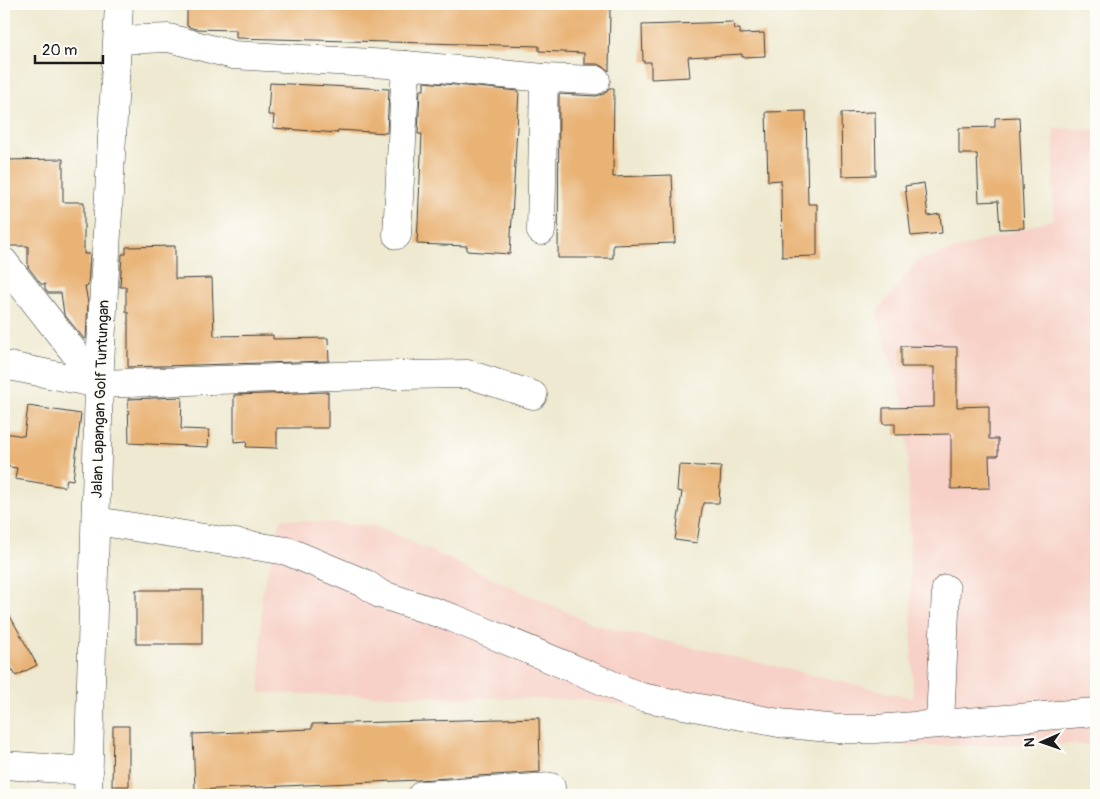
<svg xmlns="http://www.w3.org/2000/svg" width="1100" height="799" viewBox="0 0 1100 799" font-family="Pangolin,sans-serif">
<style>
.built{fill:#f7d1c7}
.building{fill:#e9b376}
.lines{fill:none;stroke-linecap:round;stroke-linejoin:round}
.minor-casing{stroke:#3c3b37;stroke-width:29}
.minor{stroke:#fff;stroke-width:28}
.labels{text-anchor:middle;stroke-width:4;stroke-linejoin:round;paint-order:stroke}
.street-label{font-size:15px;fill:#1c1c1c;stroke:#fdfcf7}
</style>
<rect width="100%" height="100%" fill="#fdfcf7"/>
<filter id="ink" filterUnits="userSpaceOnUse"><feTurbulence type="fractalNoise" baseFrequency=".02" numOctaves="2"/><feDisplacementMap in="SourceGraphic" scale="10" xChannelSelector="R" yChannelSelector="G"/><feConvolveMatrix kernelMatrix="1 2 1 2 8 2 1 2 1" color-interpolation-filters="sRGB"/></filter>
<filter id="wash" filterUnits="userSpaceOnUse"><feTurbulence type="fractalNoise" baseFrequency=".0096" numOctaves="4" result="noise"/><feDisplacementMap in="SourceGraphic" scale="20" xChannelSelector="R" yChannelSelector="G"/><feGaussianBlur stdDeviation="1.12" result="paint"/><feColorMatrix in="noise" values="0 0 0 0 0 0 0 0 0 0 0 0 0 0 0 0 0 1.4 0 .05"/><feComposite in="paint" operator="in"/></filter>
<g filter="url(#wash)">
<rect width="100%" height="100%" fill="#eee9d0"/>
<path class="built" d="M1054 128 1096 130V744L911 746 586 700 260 693 262 594 281 519 377 526 595 625 913 698 907 416 877 312 917 261 1053 219Z"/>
<g id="blocks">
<g class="building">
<path d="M187 4H582V7L610 8 609 71 604 67 597 64H584V53L539 51V46L236 38V30L195 29 187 26Z"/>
<path d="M733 22 734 29H740V34L764 33 765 56 742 57V54L688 57 690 77 651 79V62H643L642 25Z"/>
<path d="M424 82 519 91 510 254 467 251V246L417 244 422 134H418L420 90H424Z"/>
<path d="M270 83 389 89 387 133 338 130 337 133 273 128 274 115H268Z"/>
<path d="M609 88H614L613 177 672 175 675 243 613 245V258H558L559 94 596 96 604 94Z"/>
<path d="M806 111 808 204H817V256L782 257 781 180 768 181 766 112Z"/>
<path d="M875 112 876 175 842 176 841 113Z"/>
<path d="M1019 117 1024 228 1000 229 998 201 979 202 977 154H959V128L995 127V118Z"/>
<path d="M63 159V202H84V254H90L88 286H85L88 303 86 339H84L64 314 61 293H48L45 289V284H41L28 267V246H4V160Z"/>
<path d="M924 183 928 216 940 214 942 233 911 236 905 186Z"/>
<path d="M175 246V279L212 278 214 336 273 335V339L328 338 329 361 128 367V312H126V287H120L122 254H126V247Z"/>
<path d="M901 346 957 347V407L989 406V439H998V456H989L990 488 951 489V434L895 435V424H883V408L934 407V367H901Z"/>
<path d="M328 392V428H277V448L246 447 247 441 234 442V395Z"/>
<path d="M182 397 181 429 209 430 208 447 129 443 128 399Z"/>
<path d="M28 406 81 414 73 480 67 479 65 487 15 479 17 468 4 466V433L24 436Z"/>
<path d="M679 465 721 467 719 503H703L697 543 675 540 682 492 677 491Z"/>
<rect x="136" y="590" width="66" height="54"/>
<path d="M4 605 37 665 16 676 4 656Z"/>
<path d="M539 718 540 772 418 780 195 790 193 734 312 729V724Z"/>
<path d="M113 726H129V786H112Z"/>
</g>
</g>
</g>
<g filter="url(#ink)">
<use href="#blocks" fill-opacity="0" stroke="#3c3b37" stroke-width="1"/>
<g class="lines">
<defs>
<g id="minor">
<path d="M118 40 169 38 233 55 406 65 544 78 596 80"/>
<path d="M541 231 544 78"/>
<path d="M397 235 406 65"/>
<path d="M4 262 99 384"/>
<path d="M4 365 99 384 336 376 468 374 533 395"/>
<path d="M96 521 287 551 366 584 380 594 453 618 641 697 779 723 838 729H875L1096 712"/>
<path d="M940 723 946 589"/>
<path d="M4 765 89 771"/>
<path d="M88 795 99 384 119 4"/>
<path d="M422 795 551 787"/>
</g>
</defs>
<use href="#minor" class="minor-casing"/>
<use href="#minor" class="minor"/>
</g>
</g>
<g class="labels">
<g class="street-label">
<text transform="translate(100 399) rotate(-88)" y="5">Jalan Lapangan Golf Tuntungan</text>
</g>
</g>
<rect width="1100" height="799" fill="none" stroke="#fdfcf7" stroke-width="20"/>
<g transform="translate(1042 742) rotate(268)" stroke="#fdfcf7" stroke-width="4" paint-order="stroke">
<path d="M0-4L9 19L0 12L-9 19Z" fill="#1c1c1c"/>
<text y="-8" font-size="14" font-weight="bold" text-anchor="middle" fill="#1c1c1c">N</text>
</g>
<path d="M35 55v8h68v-8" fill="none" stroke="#1c1c1c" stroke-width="2.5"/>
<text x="42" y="55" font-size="15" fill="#1c1c1c" stroke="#fdfcf7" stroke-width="4" paint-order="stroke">20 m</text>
</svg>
